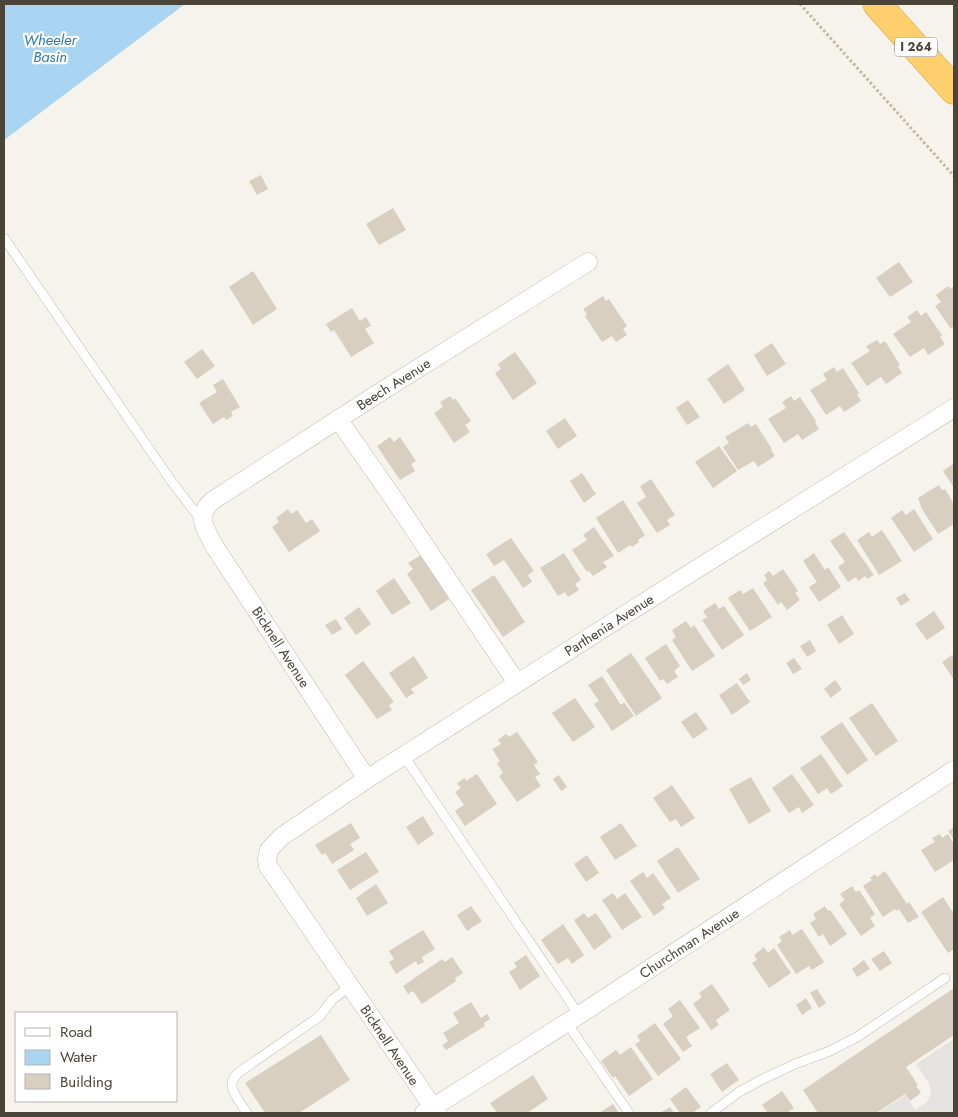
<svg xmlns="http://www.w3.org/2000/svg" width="958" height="1117" viewBox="0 0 958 1117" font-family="Jost,sans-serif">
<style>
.parking{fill:#e5e3e0}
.water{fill:#a9d4f2}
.building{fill:#d8cfc1}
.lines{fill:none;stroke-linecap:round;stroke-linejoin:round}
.lane-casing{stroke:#c2bbae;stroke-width:10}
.street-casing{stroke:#c2bbae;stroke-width:19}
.highway-casing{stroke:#e0a43c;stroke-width:29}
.path{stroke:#c4b79f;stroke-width:3;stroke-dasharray:2.5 2.5;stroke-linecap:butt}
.lane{stroke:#fff;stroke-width:9}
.street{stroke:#fff;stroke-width:18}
.highway{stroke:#ffcf6e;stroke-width:28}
.labels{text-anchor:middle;stroke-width:4.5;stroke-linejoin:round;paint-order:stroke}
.shield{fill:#fff;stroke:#817c74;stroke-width:1}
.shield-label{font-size:12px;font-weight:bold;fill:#4b4439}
.street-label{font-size:14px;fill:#4b4439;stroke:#fff}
.water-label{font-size:15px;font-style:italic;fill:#2e7ab2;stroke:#fff}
</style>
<rect width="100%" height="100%" fill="#f6f3ec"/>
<path class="parking" d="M954 1039V1113H878L905 1095 915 1110 927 1102 931 1094 929 1083 916 1064Z"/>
<path class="water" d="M4 4H185L4 140Z"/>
<g class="building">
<path d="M261 175 268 189 257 195 249 181Z"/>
<path d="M393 208 406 230 379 245 366 224Z"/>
<path d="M899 262 913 282 890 297 876 278Z"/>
<path d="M253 271 277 309 253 325 229 287Z"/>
<path d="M948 286 950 289 954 286V326L951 329 935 306 941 302 936 295Z"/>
<path d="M603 296 606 301 609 299 627 326 623 329 627 335 616 342 612 336 602 342 585 316 587 314 583 309Z"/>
<path d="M352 308 360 321 366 317 371 326 365 329 374 343 351 357 334 330 331 332 326 324Z"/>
<path d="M917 310 921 316 926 312 942 335 940 337 945 344 928 355 924 348 910 357 893 334 911 322 907 317Z"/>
<path d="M877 340 880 344 885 341 900 365 898 366 902 373 886 384 881 377 867 386 851 363 870 351 866 346Z"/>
<path d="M772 343 786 364 767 376 754 355Z"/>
<path d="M202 349 215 366 197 379 184 362Z"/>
<path d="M515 352 537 383 513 400 495 373 501 369 498 364Z"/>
<path d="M728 364 745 390 724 404 707 379Z"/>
<path d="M834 367 837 372 843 368 859 393 857 394 861 401 844 412 840 406 826 415 810 390 827 380 823 374Z"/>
<path d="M223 379 240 407 231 412 233 416 226 420 224 417 213 424 199 403 217 392 213 385Z"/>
<path d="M450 396 453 400 455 398 471 421 465 425 470 432 454 443 434 413 443 407 440 402Z"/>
<path d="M791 396 794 401 800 397 816 421 815 422 819 429 802 440 798 434 784 443 768 419 786 408 782 402Z"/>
<path d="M688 400 700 417 687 425 676 408Z"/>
<path d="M565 418 577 436 558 449 546 431Z"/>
<path d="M748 423 751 427 756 424 772 449 771 450 775 456 758 467 754 461 738 470 723 447 729 443 725 437Z"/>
<path d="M390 437 394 442 400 437 416 461 411 464 415 471 400 480 377 446Z"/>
<path d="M719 446 737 471 713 488 695 462Z"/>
<path d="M954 463V488L943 471Z"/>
<path d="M582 473 596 494 584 503 570 481Z"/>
<path d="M651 479 675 515 667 520 670 525 657 533 637 503 646 497 640 486Z"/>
<path d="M939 485 942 490 945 489 954 504V524L938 534 922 509 918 498Z"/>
<path d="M623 500 645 535 638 540 639 542 632 547 630 545 618 553 596 518Z"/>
<path d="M288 509 291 514 297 510 306 523 312 519 320 531 289 552 272 527 279 522 276 518Z"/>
<path d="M914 509 933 539 914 552 891 518 902 510 906 515Z"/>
<path d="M594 527 614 556 603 562 607 567 593 576 589 571 587 572 572 550 587 540 583 535Z"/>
<path d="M882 530 902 561 879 575 857 540 869 532 872 537Z"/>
<path d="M844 532 874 575 867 579 865 576 858 581 856 577 848 582 838 567 845 562 830 541Z"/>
<path d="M511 538 534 571 528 575 532 582 523 588 504 560 494 566 486 554Z"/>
<path d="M564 553 581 580 575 584 579 590 568 597 565 592 558 596 540 568Z"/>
<path d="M814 553 825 570 828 567 841 587 819 602 809 587 817 582 803 561Z"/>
<path d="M421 555 449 599 431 611 407 574 413 569 408 563Z"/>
<path d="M783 569 798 591 795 593 800 600 787 610 781 602 778 605 763 583 767 580 764 575 769 571 773 576Z"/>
<path d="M494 575 525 622 503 637 471 590Z"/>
<path d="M394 578 411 603 392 615 376 591Z"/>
<path d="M753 588 772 617 750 631 728 598 740 590 743 594Z"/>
<path d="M905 593 910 600 901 606 896 598Z"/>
<path d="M715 603 719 609 724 606 744 635 722 650 702 620 707 617 703 611Z"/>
<path d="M359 607 371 624 356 635 344 618Z"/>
<path d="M934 611 945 628 927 640 915 624Z"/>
<path d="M842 615 854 634 839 644 827 625Z"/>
<path d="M336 619 342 629 332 635 325 625Z"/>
<path d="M686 621 691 628 694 625 715 656 692 671 672 640 676 637 672 630Z"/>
<path d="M810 640 816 651 807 657 800 646Z"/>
<path d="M666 644 680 666 674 671 678 677 667 684 663 679 660 681 645 658Z"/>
<path d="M631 653 662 698 636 716 606 670Z"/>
<path d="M952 655 954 658V680L942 662Z"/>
<path d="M414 656 428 678 411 689 414 693 406 698 389 673Z"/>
<path d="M794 658 802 669 793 674 786 663Z"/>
<path d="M363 661 394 702 389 705 392 710 377 719 345 675Z"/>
<path d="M747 673 751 680 743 685 739 679Z"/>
<path d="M602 676 621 705 624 702 634 716 612 731 594 704 599 701 588 685Z"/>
<path d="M835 680 842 689 831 698 824 689Z"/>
<path d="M737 683 750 702 732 715 719 695Z"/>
<path d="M575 698 595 727 573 742 552 713Z"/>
<path d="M872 703 898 741 876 756 849 718Z"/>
<path d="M696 712 708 729 693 739 681 722Z"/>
<path d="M842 722 868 760 847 775 820 737Z"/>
<path d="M517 732 538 762 534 765 540 774 535 777 541 786 517 802 499 776 503 773 497 763 500 761 492 749 501 744 498 740 506 734 509 737Z"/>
<path d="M821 754 843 786 831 794 827 788 818 794 800 768Z"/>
<path d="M477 774 497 804 465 826 455 811 464 805 455 792 461 788 457 783 465 778 466 781Z"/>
<path d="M792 774 814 805 802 813 799 807 789 813 772 788Z"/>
<path d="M559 775 567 787 561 791 553 779Z"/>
<path d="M751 777 771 811 749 824 729 789Z"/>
<path d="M672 785 695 818 681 827 676 819 670 822 653 798Z"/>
<path d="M423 816 434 834 418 845 406 827Z"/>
<path d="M351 823 360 838 350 844 354 850 332 864 325 853 322 855 315 845Z"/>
<path d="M621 823 637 846 615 860 600 837Z"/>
<path d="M954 827V840L948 831Z"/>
<path d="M940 834 942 838 948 834 954 844V860L935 872 921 850 935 842 932 838Z"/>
<path d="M678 847 700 879 678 893 657 861Z"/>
<path d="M366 852 379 872 350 890 337 870Z"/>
<path d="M587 855 599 873 586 882 574 864Z"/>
<path d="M885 871 907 904 909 902 919 917 908 923 899 909 896 911 895 909 883 917 863 886 872 880 870 878 875 874 877 877Z"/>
<path d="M643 872 647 878 653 873 671 898 662 904 665 908 654 916 630 881Z"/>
<path d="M376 884 388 903 367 916 356 898Z"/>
<path d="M852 886 856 892 859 890 875 914 870 918 875 926 861 936 839 904 845 900 840 894Z"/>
<path d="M613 893 617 899 625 893 642 917 622 930 602 900Z"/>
<path d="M943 897 954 914V949L948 953 921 912Z"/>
<path d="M471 906 482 921 467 931 457 915Z"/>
<path d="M825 906 828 911 830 910 847 934 830 946 823 934 819 937 810 923 816 919 813 914Z"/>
<path d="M584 913 588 918 596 913 612 937 594 950 574 920Z"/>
<path d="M563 924 584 955 572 964 568 958 558 964 541 940Z"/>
<path d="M802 929 824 962 812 970 809 966 796 974 777 945 782 941 779 937 790 930 792 935Z"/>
<path d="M423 930 435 949 422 957 424 962 418 965 416 961 396 974 389 962 394 959 389 951Z"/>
<path d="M764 947 768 953 774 948 791 973 769 988 752 963 757 960 754 955Z"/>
<path d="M884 951 892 963 880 971 871 959Z"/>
<path d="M526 955 540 976 520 990 509 972 517 967 514 963Z"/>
<path d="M452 957 463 973 455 978 456 981 422 1004 413 991 408 994 403 986 442 959 445 962Z"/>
<path d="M864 960 870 969 857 977 852 969Z"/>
<path d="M712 984 730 1010 716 1020 719 1025 711 1030 693 1004 702 997 699 993Z"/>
<path d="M954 988V1035L906 1067 918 1085 916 1086 921 1093 910 1101 905 1094 876 1113H818L803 1090Z"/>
<path d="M817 989 826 1003 819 1008 810 993Z"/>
<path d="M806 998 812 1008 802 1015 796 1005Z"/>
<path d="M680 1000 700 1028 686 1037 692 1046 683 1052 663 1024 673 1016 668 1009Z"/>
<path d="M471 1002 481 1018 487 1014 490 1019 484 1023 485 1026 446 1050 442 1045 448 1041 443 1033 459 1023 453 1013Z"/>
<path d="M655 1023 681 1059 658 1076 635 1044 640 1041 637 1036Z"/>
<path d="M321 1035 350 1080 299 1113H265L245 1083Z"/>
<path d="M631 1047 653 1079 629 1096 615 1076 613 1078 601 1061 616 1050 620 1055Z"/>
<path d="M727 1063 739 1080 722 1092 710 1074Z"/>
<path d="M533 1075 548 1099 527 1113H497L490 1103Z"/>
<path d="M686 1087 701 1107 692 1113H680L670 1099Z"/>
<path d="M782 1091 794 1108 787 1113H768L762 1105Z"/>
<path d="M613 1104 619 1113H599Z"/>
<path d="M670 1107 674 1113H660Z"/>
</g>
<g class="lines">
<defs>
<g id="lane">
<path d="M4 238 172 482 201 520"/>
<path d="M404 756 579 1015"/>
<path d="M567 1023 629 1113"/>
<path d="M247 1113C243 1107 231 1091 232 1084 232 1079 235 1076 238 1073L320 1016 332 1000 350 986"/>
<path d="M711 1113 739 1092 761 1080 795 1064 830 1051 857 1037 945 978"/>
</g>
<g id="street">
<path d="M338 419 391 495 517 683"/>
<path id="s1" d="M367 779 213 544C205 527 195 517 212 501L382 391 588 262"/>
<path id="s2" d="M424 1113 579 1015 954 770"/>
<path id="s3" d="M437 1113 268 866 267 859 269 850 281 837 367 779 692 572 954 408"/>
</g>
<path id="highway" d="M877 4 954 90"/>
</defs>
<use href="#lane" class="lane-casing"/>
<use href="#street" class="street-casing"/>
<use href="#highway" class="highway-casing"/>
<path class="path" d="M800 4 954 176"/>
<use href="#lane" class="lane"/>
<use href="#street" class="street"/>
<use href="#highway" class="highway"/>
</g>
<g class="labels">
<rect class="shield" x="895" y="37.5" width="42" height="19" rx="4"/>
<g class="shield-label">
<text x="916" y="51">I 264</text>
</g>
<g class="street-label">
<text dy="5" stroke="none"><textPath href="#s1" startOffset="545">Beech Avenue</textPath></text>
<text dy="5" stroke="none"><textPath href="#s3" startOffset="724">Parthenia Avenue</textPath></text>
<text transform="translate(281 647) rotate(57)" y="5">Bicknell Avenue</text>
<text dy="5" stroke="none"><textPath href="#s2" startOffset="315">Churchman Avenue</textPath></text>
<text transform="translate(390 1045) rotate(56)" y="5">Bicknell Avenue</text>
</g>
<g class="water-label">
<text x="50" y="45">Wheeler<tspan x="50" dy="17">Basin</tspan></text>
</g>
</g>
<rect width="958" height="1117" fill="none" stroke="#4b4439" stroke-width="10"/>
<rect x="15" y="1012" width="162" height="90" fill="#ffffff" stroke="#b7b4b0"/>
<rect x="25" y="1028" width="25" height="8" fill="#ffffff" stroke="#b7b4b0"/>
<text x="60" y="1037" font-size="15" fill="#4b4439">Road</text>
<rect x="25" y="1050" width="25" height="15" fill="#a9d4f2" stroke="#b7b4b0"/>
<text x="60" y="1062" font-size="15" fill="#4b4439">Water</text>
<rect x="25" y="1074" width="25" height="15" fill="#d8cfc1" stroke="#b7b4b0"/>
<text x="60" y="1087" font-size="15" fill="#4b4439">Building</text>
</svg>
